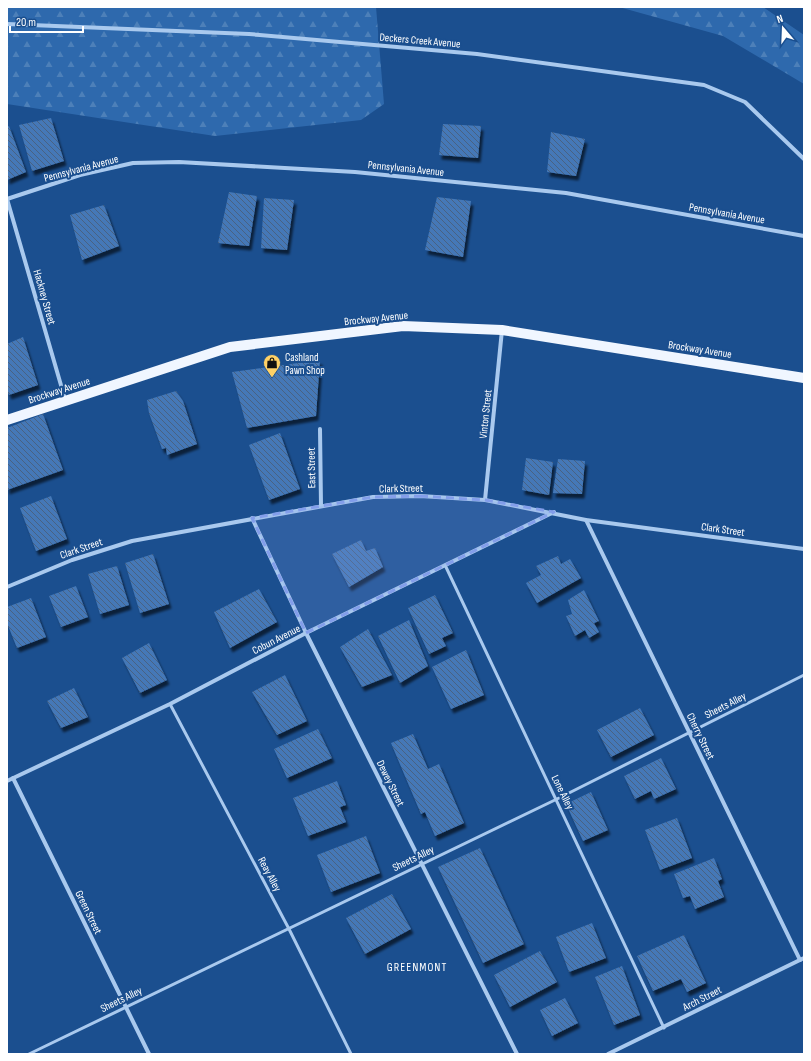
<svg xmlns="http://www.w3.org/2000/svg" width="811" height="1061" viewBox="0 0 811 1061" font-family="'Sofia Sans Condensed',sans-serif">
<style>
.forest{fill:url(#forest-firs)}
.building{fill:url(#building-back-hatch);filter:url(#shadow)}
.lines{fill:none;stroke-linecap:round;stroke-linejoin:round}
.service{stroke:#a9c9ee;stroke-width:3}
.minor{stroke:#a9c9ee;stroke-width:4}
.primary{stroke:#f0f6ff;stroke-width:10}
.marked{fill:#839eea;fill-opacity:0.2;stroke:#839eea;stroke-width:3;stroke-dasharray:8 5;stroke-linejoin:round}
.labels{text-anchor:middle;stroke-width:4;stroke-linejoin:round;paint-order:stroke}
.street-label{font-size:11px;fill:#fff;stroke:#1b4f8f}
.poi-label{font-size:11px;fill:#fff;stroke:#1b4f8f;text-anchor:start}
.neighbourhood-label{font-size:12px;letter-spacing:1px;fill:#fff;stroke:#1b4f8f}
</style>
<defs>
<pattern id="forest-firs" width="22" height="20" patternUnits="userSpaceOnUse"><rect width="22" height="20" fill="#2e69ad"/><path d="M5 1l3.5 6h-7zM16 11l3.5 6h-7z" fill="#4d80b9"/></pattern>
<pattern id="building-back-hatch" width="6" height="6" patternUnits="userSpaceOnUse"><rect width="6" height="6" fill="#4478b7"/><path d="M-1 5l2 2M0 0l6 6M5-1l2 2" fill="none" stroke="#486282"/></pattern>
<filter id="shadow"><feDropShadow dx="2.5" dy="4.5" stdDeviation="1" flood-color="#0009"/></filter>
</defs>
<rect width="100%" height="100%" fill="#1b4f8f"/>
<g class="forest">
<path d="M7 7H376L384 104 361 120 215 136 7 104Z"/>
<path d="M619 7H763L804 35V84L723 36Z"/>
</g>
<g class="building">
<path d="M51 118 64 161 32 171 19 125Z"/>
<path d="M443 124 481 126 478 158 439 155Z"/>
<path d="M9 126 26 172 7 180V127Z"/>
<path d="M551 132 585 139 576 176 547 172Z"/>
<path d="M229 192 257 196 249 246 218 243Z"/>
<path d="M437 197 471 201 463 257 425 250Z"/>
<path d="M264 198 294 200 287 250 261 248Z"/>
<path d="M104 205 119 246 82 260 70 215Z"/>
<path d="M23 337 38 385 9 395 7 390V344Z"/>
<path d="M320 360 316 416 247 428 232 372Z"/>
<path d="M176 391 183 401 197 444 167 455 166 448 162 449 149 413 147 400Z"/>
<path d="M43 414 63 470 7 490V428Z"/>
<path d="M280 433 300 489 269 500 249 445Z"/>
<path d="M526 458 553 462 549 495 522 490Z"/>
<path d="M558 459 585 461 582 494 553 493Z"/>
<path d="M51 496 67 539 36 551 20 508Z"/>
<path d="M361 540 366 551 375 548 383 567 349 587 332 554Z"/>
<path d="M153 554 169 604 140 613 125 563Z"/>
<path d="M558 556 561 564 570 559 581 578 537 603 526 583 541 575 536 566Z"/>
<path d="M117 566 129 605 100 614 88 574Z"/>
<path d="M76 586 88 617 61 627 49 596Z"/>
<path d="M259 589 277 622 230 648 214 612Z"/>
<path d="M584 590 599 621 594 623 599 632 589 638 585 630 575 636 566 616 572 614 568 600Z"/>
<path d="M435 595 453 633 442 638 446 646 429 654 408 608Z"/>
<path d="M31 598 46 637 17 648 7 623V607Z"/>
<path d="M409 620 428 666 400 683 378 636Z"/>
<path d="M368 629 392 675 362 687 340 647Z"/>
<path d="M149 643 167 680 140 693 122 658Z"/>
<path d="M466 650 484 695 451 709 432 667Z"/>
<path d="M285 675 307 721 277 735 252 692Z"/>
<path d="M74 688 88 717 61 728 47 701Z"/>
<path d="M640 708 654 735 611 757 597 730Z"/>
<path d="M318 729 332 758 287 778 274 749Z"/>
<path d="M413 734 428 769 439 764 464 823 435 836 425 812 421 814 391 743Z"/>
<path d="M661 758 676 789 654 799 651 791 635 799 624 776Z"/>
<path d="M337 781 346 805 340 807 346 822 308 836 293 798Z"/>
<path d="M591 792 608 830 583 841 566 804Z"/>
<path d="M677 818 692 858 660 870 645 830Z"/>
<path d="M366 836 380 873 331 892 317 855Z"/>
<path d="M480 848 524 944 483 963 438 867Z"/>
<path d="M714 858 722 879 718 881 724 897 695 909 690 896 683 898 674 874Z"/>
<path d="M392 894 411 929 365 954 346 918Z"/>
<path d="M592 923 606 958 569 972 556 937Z"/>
<path d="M684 935 706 983 687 992 681 979 653 991 637 956Z"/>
<path d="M540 951 557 982 510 1007 494 975Z"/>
<path d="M622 966 640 1015 614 1025 595 977Z"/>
<path d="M565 998 578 1023 552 1036 540 1010Z"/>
</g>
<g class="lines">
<g class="service">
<path d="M445 565 664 1028"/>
<path d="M170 704 289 929 351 1054"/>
<path d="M29 1054 557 799 804 675"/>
</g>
<g class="minor">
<path d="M7 24 249 34 477 54 704 85 745 102 804 159"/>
<path d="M7 199 80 175 133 163 179 162 355 172 566 193 804 236"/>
<path d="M7 199 65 399"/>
<path d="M320 429 321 506"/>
<path d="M485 500 502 330"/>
<path d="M252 518 306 633 517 1054"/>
<path d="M586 520 800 960"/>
<path d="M7 587 72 560 132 541 373 497 420 496 485 500 586 520 804 549"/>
<path d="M13 778 149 1054"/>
<path d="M7 781 170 704 306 633 554 512"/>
<path d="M608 1054 804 958"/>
</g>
<path class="primary" d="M7 420 230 347 403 326 502 330 804 378"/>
</g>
<path class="marked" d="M420 496 485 500 554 512 306 633 252 518 373 497Z"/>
<defs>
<symbol id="shop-pin" viewBox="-11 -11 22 30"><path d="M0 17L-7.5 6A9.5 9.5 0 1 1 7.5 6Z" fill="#ffd166" stroke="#1b4f8f"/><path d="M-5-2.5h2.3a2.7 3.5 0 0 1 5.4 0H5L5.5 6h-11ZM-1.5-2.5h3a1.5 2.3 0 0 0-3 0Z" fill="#111"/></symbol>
</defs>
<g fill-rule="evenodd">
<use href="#shop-pin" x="262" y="353" width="20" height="27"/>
</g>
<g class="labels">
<g class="street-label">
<text transform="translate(420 40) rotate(5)" y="4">Deckers Creek Avenue</text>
<text transform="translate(81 168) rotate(-15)" y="4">Pennsylvania Avenue</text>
<text transform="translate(406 168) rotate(6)" y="4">Pennsylvania Avenue</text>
<text transform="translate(727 213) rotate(10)" y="4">Pennsylvania Avenue</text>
<text transform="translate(45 297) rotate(74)" y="4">Hackney Street</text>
<text transform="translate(376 318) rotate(-6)" y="4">Brockway Avenue</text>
<text transform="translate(700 349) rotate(9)" y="4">Brockway Avenue</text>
<text transform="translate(59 390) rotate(-18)" y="4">Brockway Avenue</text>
<text transform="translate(485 414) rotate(-84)" y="4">Vinton Street</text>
<text transform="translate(311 468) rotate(-91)" y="4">East Street</text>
<text transform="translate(401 488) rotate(-1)" y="4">Clark Street</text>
<text transform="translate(723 529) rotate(8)" y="4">Clark Street</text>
<text transform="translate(81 548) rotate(-19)" y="4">Clark Street</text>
<text transform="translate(276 639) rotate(-27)" y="4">Cobun Avenue</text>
<text transform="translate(725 705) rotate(-27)" y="4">Sheets Alley</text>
<text transform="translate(701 736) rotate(64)" y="4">Cherry Street</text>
<text transform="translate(391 783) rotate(64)" y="4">Dewey Street</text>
<text transform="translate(563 792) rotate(64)" y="4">Lone Alley</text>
<text transform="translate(413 858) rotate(-26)" y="4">Sheets Alley</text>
<text transform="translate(270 874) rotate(62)" y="4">Reay Alley</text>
<text transform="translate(89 912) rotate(64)" y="4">Green Street</text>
<text transform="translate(702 998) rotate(-27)" y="4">Arch Street</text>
<text transform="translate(121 999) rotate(-26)" y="4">Sheets Alley</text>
</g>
<g class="poi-label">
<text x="285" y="361">Cashland<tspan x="285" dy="13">Pawn Shop</tspan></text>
</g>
<g class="neighbourhood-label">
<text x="417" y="971">GREENMONT</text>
</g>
</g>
<rect width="811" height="1061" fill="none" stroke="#ffffff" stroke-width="16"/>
<g transform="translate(783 28) rotate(341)" stroke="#1b4f8f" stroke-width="3" paint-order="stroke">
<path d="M0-3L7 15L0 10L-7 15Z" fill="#ffffff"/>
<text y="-6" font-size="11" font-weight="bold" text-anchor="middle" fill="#ffffff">N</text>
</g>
<path d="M10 26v6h73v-6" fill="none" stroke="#ffffff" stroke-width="2"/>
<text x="16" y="26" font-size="12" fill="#ffffff" stroke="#1b4f8f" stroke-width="3" paint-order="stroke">20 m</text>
</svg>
